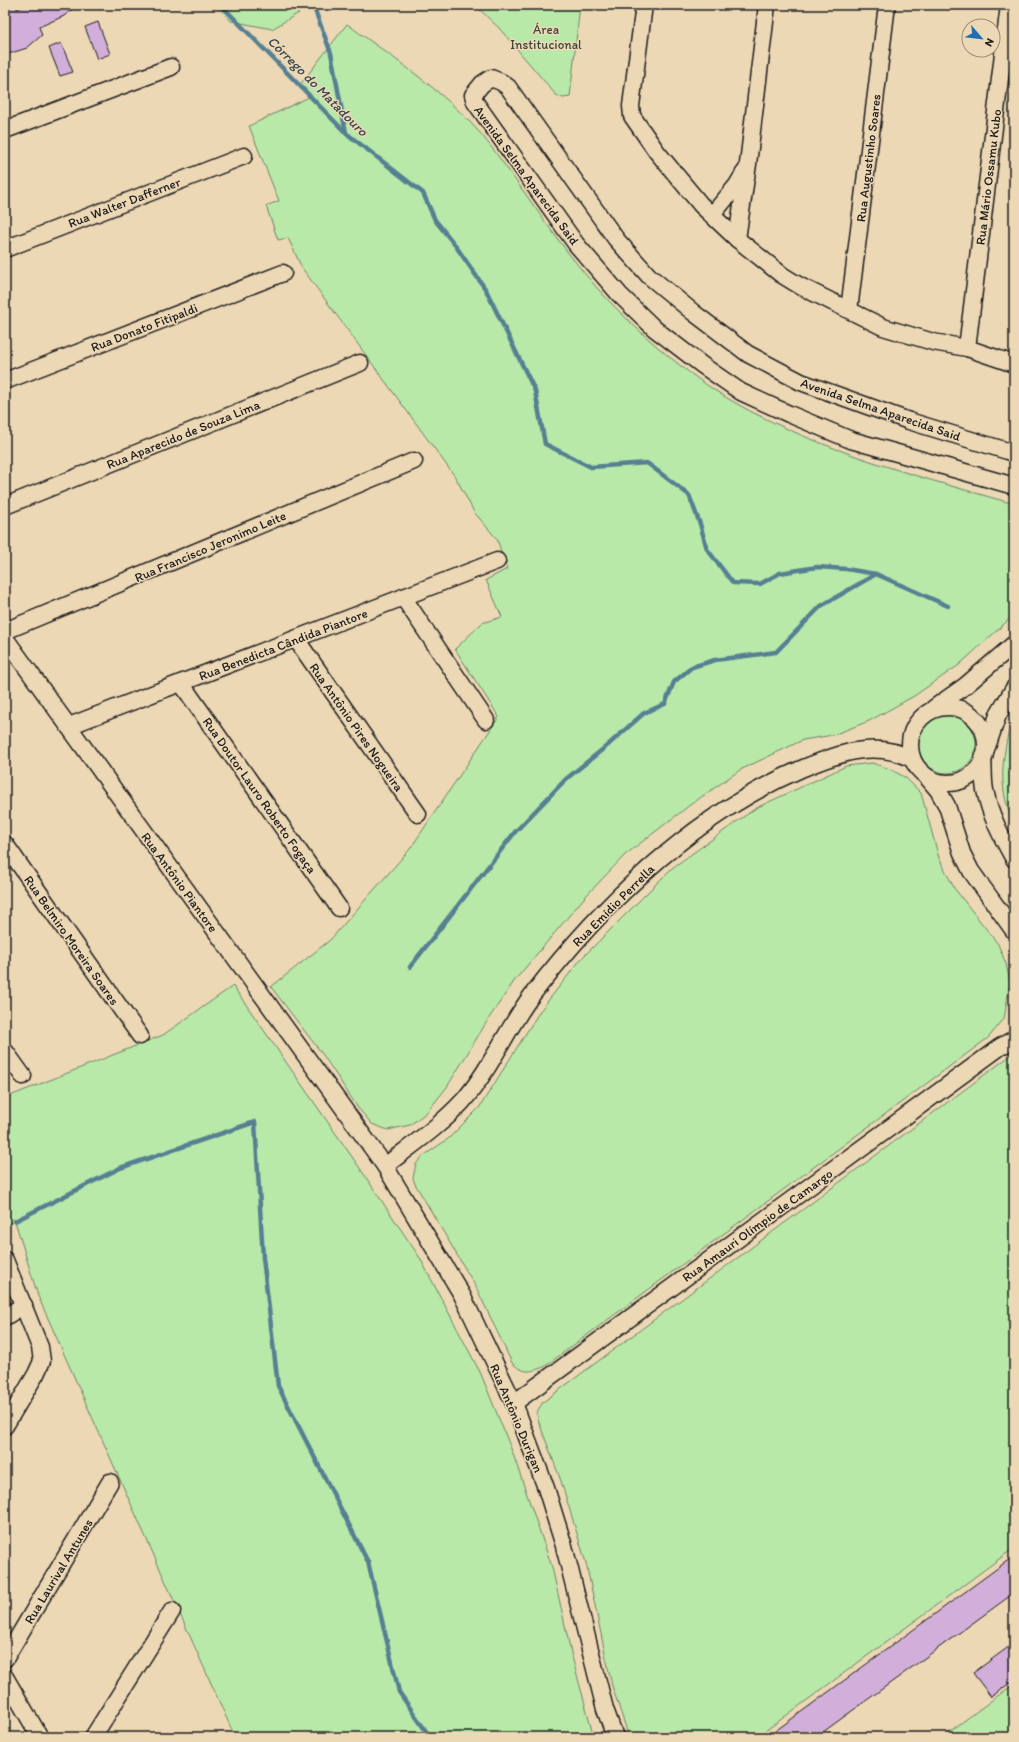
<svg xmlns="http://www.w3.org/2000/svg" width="1019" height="1742" viewBox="0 0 1019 1742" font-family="Itim,sans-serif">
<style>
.green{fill:#b8e9a9;stroke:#6a8262}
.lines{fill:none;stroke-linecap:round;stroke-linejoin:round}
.stream{stroke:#578092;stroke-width:4.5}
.building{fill:#d1afda;stroke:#1c1c1c}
.minor-casing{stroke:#1c1c1c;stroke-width:19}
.minor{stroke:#edd8b6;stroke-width:16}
.labels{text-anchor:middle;stroke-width:3;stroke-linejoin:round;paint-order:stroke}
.park-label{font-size:13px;fill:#3b4538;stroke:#edd8b6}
.street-label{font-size:13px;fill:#1c1c1c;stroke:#edd8b6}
.water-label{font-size:14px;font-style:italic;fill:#35464d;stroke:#edd8b6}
</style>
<rect width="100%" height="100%" fill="#edd8b6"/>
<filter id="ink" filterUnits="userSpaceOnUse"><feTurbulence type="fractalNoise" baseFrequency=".025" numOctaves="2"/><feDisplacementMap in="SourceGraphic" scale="8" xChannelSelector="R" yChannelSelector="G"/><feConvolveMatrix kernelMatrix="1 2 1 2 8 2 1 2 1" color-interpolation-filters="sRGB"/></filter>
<g filter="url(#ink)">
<g class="green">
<path d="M217 5H312L272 29 231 21Z"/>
<path d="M475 5H580L570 97 563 98 556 95 499 28Z"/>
<path d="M347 24C393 58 443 90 481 134 496 152 510 173 524 192 555 236 586 280 625 317 664 355 709 391 758 415 839 456 927 479 1014 504V615L959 665 914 696 869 721 833 735 803 740 740 770 690 805 625 855 584 898 515 980 489 1018 447 1087 427 1112 410 1125 388 1130 372 1124 358 1108 323 1055 271 987 330 940 410 849 499 717 455 649 482 623 502 617 486 580 507 569 497 539 474 512 456 478 302 268 288 238 278 240 266 206 279 201 249 126 309 97 299 86Z"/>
<path d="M1014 713V827C1009 812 1004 798 1003 782 1001 765 1008 729 1014 713Z"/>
<circle cx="947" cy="744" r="29"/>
<path d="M872 763 890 769 906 778 921 793 939 858 954 888 998 944 1006 964 1010 982 1004 1019 988 1038 544 1367C529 1372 525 1374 512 1363L476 1287 415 1184 413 1178 416 1164 423 1156 448 1139 479 1108 540 1011 581 959 672 868 756 808 846 766Z"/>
<path d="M233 986 357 1164 420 1258 481 1374 512 1451 552 1567 572 1657 594 1737H235L38 1296 15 1221 5 1226V1098L163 1035Z"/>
<path d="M1014 1053V1548L757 1737H629L612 1686 586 1563 561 1481 538 1420 537 1412 543 1402Z"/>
<path d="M1014 1684V1737H942Z"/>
</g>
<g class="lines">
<g class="stream">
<path d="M221 5 346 133 423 193 435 220 455 245 486 290 535 391 545 444 591 467 647 463 689 495 700 524 707 549 733 583 760 584 780 573 817 567 846 569 876 574 948 606"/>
<path d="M313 5 331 53 346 133"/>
<path d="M410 967 515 832 566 779 608 745 644 713 665 704 674 682 692 667 715 660 776 652 821 606 876 574"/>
<path d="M15 1221 120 1168 255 1122 263 1258 278 1386 368 1562 399 1692 430 1737"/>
</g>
</g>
<g class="building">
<path d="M16 5 17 9 27 5H77L64 16 39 27 42 35 27 48 5 55V9Z"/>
<path d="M98 22 110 54 97 59 85 27Z"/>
<path d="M61 43 73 72 60 76 49 48Z"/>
<path d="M1014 1556V1593L823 1732 817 1737H767Z"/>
<path d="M1014 1643V1680L991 1697 973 1673Z"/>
</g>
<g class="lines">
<defs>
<g id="minor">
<path d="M644 5 631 106 632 116 657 152 701 205 737 239 782 275 800 286 883 327 933 342 967 348 1014 364"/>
<path d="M5 130 171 67"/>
<path d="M712 215 737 185 744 173"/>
<path d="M737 239 748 164 767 5"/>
<path d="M5 249 244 156"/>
<path d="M849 310 887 5"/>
<path d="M967 348 1009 5"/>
<path d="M5 381 283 273"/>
<path d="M1014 453 909 421 801 382 748 354 694 313 649 276 616 239 508 87 501 82 491 78 482 84 473 95 475 102 576 244 620 295 655 329 702 365 741 392 789 414 851 440 1014 486"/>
<path d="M5 506 360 363"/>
<path d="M403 597 486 720"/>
<path d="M5 631 414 461"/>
<path d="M5 638 385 1166 462 1295 514 1403 546 1488 564 1546 605 1709 615 1737"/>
<path d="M296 639 418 814"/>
<path d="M181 683 339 908"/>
<circle cx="948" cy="745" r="38"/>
<path d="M934 708 965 686 1014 644"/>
<path d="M69 726 497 561"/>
<path d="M987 747 998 715 1014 688"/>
<path d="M983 758C984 769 983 780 985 790 990 815 1001 836 1014 859"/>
<path d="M927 777 938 790 947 806 962 853 971 871 1014 931"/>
<path d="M5 844 140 1036"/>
<path d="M5 1051 23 1076"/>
<path d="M385 1166C412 1145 440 1126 463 1101 491 1069 507 1028 532 995 604 902 692 816 801 769 837 754 875 739 912 759"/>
<path d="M5 1260 40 1347 42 1361 36 1374 5 1426"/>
<path d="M5 1317 24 1305"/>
<path d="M514 1403 1000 1047 1014 1039"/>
<path d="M5 1659 110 1482"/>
<path d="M5 1677 40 1737"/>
<path d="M93 1737 172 1611"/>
</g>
</defs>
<use href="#minor" class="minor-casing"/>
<use href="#minor" class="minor"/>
</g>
</g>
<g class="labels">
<g class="park-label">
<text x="546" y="34">Área<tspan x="546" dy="15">Institucional</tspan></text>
</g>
<g class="street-label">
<text transform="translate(868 158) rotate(-83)" y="5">Rua Augustinho Soares</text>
<text transform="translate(527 175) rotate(54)" y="5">Avenida Selma Aparecida Said</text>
<text transform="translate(988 177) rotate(-83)" y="5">Rua Mário Ossamu Kubo</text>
<text transform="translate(124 202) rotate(-21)" y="5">Rua Walter Dafferner</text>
<text transform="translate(144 327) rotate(-21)" y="5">Rua Donato Fitipaldi</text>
<text transform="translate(881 409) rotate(19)" y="5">Avenida Selma Aparecida Said</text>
<text transform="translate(183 434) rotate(-22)" y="5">Rua Aparecido de Souza Lima</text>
<text transform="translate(210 546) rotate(-23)" y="5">Rua Francisco Jeronimo Leite</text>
<text transform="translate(283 644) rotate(-21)" y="5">Rua Benedicta Cândida Piantore</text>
<text transform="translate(357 727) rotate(55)" y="5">Rua Antônio Pires Nogueira</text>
<text transform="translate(260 795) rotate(55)" y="5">Rua Doutor Lauro Roberto Fogaça</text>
<text transform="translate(180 882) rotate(54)" y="5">Rua Antônio Piantore</text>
<text transform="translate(613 905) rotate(-45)" y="5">Rua Emídio Perrella</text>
<text transform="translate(72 940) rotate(55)" y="5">Rua Belmiro Moreira Soares</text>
<text transform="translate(757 1225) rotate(-36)" y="5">Rua Amauri Olímpio de Camargo</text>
<text transform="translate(517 1418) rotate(67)" y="5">Rua Antônio Durigan</text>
<text transform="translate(58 1571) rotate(-59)" y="5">Rua Laurival Antunes</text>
</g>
<g class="water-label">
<text transform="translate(318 86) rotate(45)" y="5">Córrego do Matadouro</text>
</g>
</g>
<rect width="1019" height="1742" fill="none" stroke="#edd8b6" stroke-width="20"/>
<rect x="10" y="10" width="999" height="1722" fill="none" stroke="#1c1c1c" stroke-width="1.5" filter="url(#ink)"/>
<g transform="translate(981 38) rotate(118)"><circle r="19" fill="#edd8b6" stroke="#998d78"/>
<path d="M0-3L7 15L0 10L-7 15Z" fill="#1f6fb2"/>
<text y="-6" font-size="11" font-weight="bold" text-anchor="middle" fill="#1c1c1c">N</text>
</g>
</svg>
